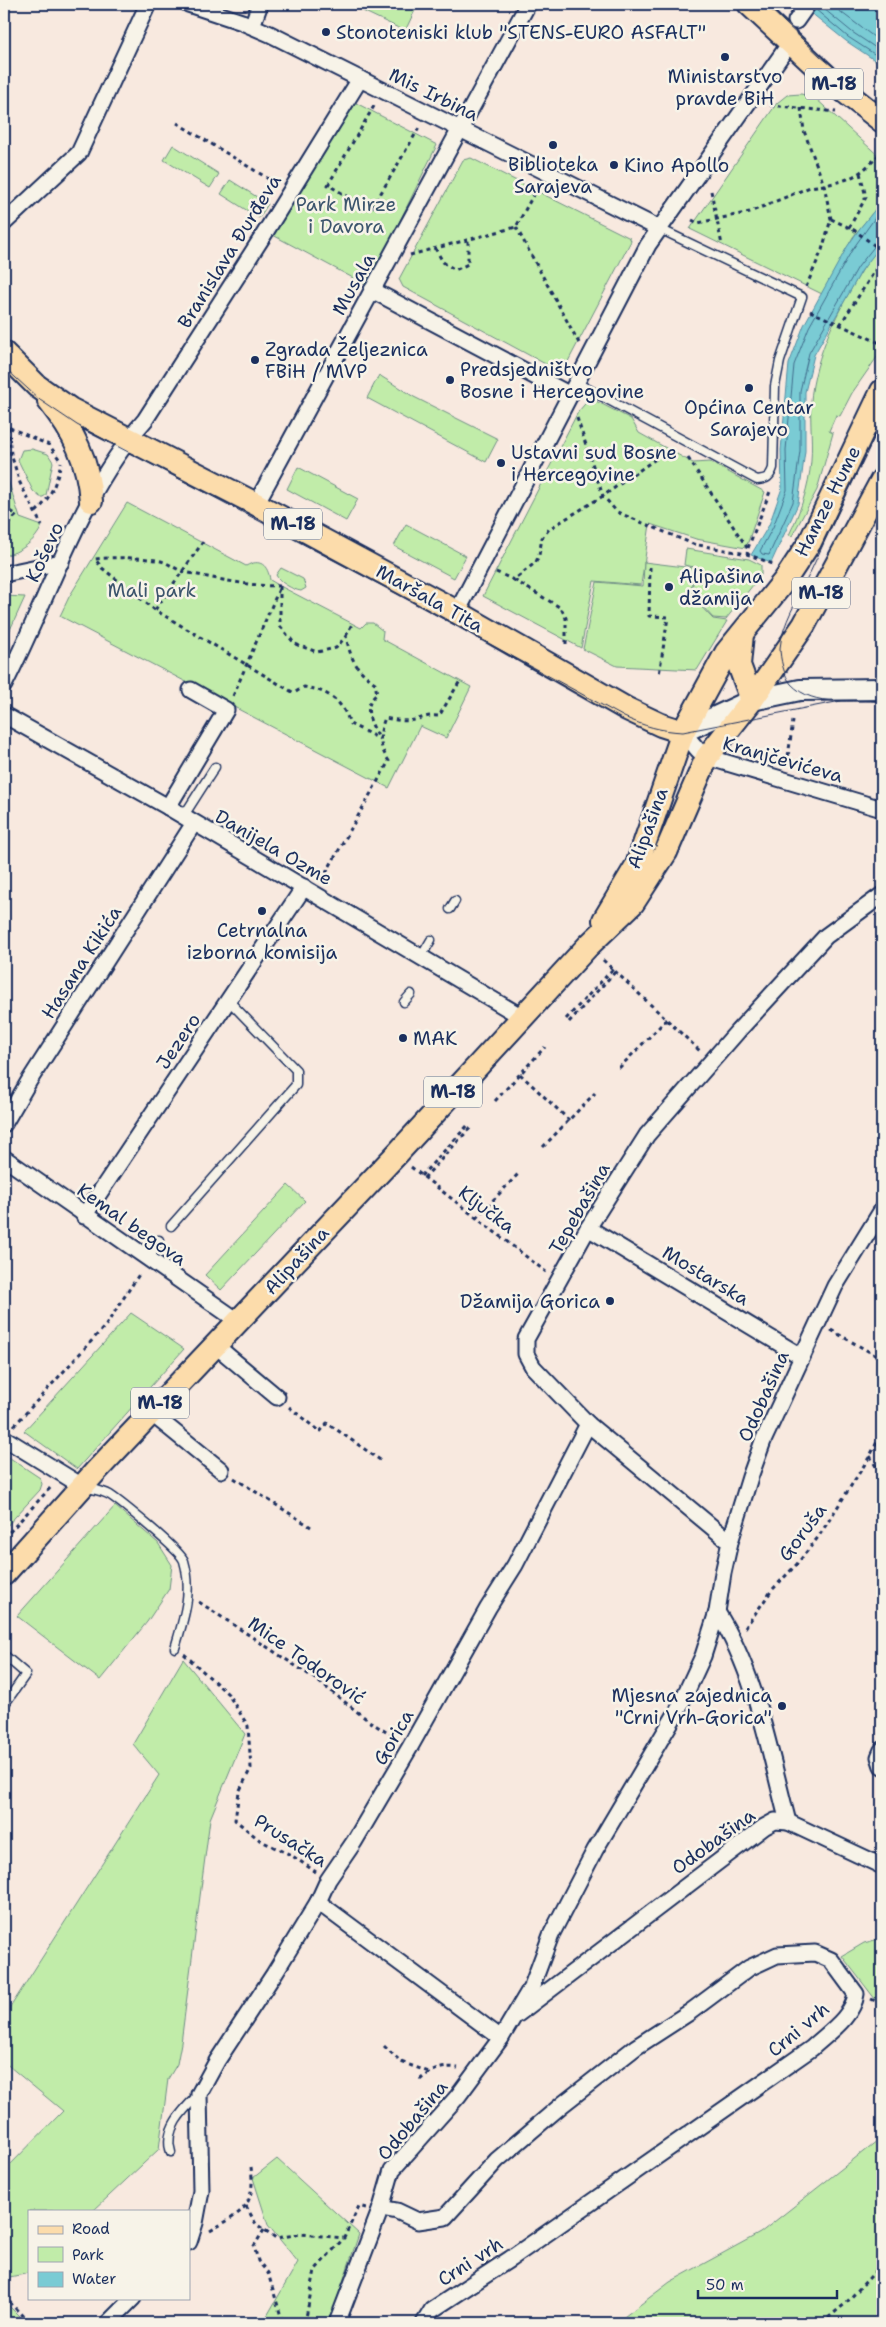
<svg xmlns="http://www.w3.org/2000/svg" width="886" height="2327" viewBox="0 0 886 2327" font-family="'Shantell Sans',sans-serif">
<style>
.green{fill:#c1eca9;stroke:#6e8e84}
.water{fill:#7acbd4;stroke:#548da5}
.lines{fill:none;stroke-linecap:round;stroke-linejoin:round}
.shore{stroke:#416d8d;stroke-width:1}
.lane-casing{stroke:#1b2f5e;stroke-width:11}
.street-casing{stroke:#1b2f5e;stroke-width:19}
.secondary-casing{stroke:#1b2f5e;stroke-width:24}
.primary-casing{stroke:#1b2f5e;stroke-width:26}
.path{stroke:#1b2f5e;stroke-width:3;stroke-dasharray:4 4;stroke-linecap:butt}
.lane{stroke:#f7f3e8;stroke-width:8}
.street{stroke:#f7f3e8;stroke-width:15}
.secondary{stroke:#f7f3e8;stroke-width:20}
.primary{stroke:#fcdcab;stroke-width:22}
.tram{stroke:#1b2f5e;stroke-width:1}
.poi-dot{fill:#1b2f5e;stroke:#f7f3e8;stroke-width:2}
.labels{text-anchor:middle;stroke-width:5;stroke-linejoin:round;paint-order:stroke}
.shield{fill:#f7f3e8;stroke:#5d6a87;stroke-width:1}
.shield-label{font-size:18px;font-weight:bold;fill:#1b2f5e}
.poi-label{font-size:19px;fill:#1b2f5e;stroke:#f7f3e8;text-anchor:start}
.street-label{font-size:19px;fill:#1b2f5e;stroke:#f7f3e8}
.park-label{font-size:19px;fill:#3c556d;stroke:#f7f3e8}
</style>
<rect width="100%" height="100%" fill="#f8e9df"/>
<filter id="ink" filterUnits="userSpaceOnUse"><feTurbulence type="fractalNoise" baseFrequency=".02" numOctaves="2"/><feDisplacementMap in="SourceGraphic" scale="10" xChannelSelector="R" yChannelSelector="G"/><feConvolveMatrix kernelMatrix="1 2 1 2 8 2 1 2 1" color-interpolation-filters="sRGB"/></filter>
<g filter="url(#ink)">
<g class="green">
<path d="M348 4H418L405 31Z"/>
<path d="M801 94 814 97 882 159V201L853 237 822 294 690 229 777 103 787 95Z"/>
<path d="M356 103 437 145 368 286 271 234Z"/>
<path d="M173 145 219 174 210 188 164 160Z"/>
<path d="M471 158 630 238 631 241 562 373 403 287 399 279 463 160Z"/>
<path d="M230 180 268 204 259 218 221 194Z"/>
<path d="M873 253 882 261V350L852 393 840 416 836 415 829 431 833 433 817 490 792 536 789 535C800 512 809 487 811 461 813 436 808 410 813 385 822 337 847 294 873 253Z"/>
<path d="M379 375 414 397 498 439 486 462 367 398Z"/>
<path d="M590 398 631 419 639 433 693 463 710 462 765 492 746 548 696 539 650 524 641 585 594 581 581 648 483 596 578 412Z"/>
<path d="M32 449 48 454 53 462 46 495 43 497H40L33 491 18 460 22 450Z"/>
<path d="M4 467 20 518 42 526C35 542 20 552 4 556Z"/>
<path d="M298 467 358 499 346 521 287 489Z"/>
<path d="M127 503 246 566C260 558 268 565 270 580L280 586 361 628 366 623H373L383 631 382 639 471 687 446 738 420 726 389 788 60 616 69 597Z"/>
<path d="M406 524 466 556 454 578 394 546Z"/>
<path d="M686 549 749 559 761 565V575L726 619 713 618 692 595 694 567 684 565Z"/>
<path d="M644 562 693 568 691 596 713 619 727 621 697 670 617 666 583 649 597 582 643 586Z"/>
<path d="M281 568 303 579 306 588 301 591C293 590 279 582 276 575Z"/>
<path d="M4 596 25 597 4 643Z"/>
<path d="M288 1185 305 1201 221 1290 205 1275Z"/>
<path d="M131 1313 184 1349 77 1469 24 1431Z"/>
<path d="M4 1454 40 1478 42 1484 40 1490 4 1529Z"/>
<path d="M115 1506 158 1543 172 1565 169 1589 147 1622 100 1680 17 1616Z"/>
<path d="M183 1659 245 1734 210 1819 181 2043 177 2064 168 2079 159 2149 93 2211H29V2271L25 2274 4 2278V2171L63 2111 4 2062V2017L159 1775 133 1744Z"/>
<path d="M882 1938V2008L842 1956 864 1943Z"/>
<path d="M882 2137V2323H616L670 2282 760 2233Z"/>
<path d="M277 2159 359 2234 329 2323H263L298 2262 268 2225 253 2178Z"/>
<path d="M4 2301 26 2323H4Z"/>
</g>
<g class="water">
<path d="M800 4H882V65L846 41Z"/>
<path d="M882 201V244L862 270 814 355 805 392V451L798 504 771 563 751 555 769 525 782 488 781 450 789 364 804 325 847 247 860 228Z"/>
</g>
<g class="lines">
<g class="shore">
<path d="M818 4 852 32 882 52"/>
<path d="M830 4 882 43"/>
<path d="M815 9 848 37 882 59"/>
<path d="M882 208 852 250 809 327 794 365 786 450 787 490 773 527 760 551 762 554 769 555 793 502 800 451V391L809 353 858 267 877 243 882 241"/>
</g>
<defs>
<g id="lane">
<path d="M577 383 757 480C767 479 770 477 773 468L775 386 780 361 802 297 660 229"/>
<path d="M183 817 215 767"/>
<path d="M450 909 455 901"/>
<path d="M421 957 431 940"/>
<path d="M404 1002 411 994"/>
<path d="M171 1226 296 1085V1070L229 1001"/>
<path d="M149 1260 159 1240"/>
<path d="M84 1487C92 1489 103 1491 110 1495 122 1503 181 1551 184 1561 193 1592 184 1618 175 1648"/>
<path d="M4 1655 26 1674 4 1705"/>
<path d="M171 2152C163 2130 183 2110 197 2096"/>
</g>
<g id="street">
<path d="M188 4 242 22 270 34 660 229"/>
<path d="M796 21 808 4"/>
<path d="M252 26 260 4"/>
<path d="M4 223 79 153 148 4"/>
<path d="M372 290 570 395"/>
<path d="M256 504 528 4"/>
<path d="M4 574 61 562"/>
<path d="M457 612 648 245 790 43"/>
<path d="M4 685C50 597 78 495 145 420L263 236 360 79"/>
<path d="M4 715 168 807 522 1017"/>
<path d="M683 732 698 750 707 757 882 809"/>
<path d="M168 807 226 710 191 690"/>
<path d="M4 1124 29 1081 194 823"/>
<path d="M4 1158 238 1321"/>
<path d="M84 1216 304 887"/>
<path d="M588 1228 802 1357"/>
<path d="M215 1345 277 1397"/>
<path d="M151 1413 221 1470"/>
<path d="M4 1438 82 1486"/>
<path d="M730 1542 588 1424 533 1367 526 1354V1339L588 1228 647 1135 738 1031 826 936 882 895"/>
<path d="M717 1612C757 1675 769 1751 788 1822"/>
<path d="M882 1750 879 1757 882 1766"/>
<path d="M318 1902 501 2038"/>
<path d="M518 2014 764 1827 775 1821 788 1822 882 1866"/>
<path d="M381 2208 397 2211 418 2221 445 2217 497 2160 563 2104 636 2047 690 2012 749 1968 777 1955 815 1953 831 1960 856 1994C853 2017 828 2033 812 2048L510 2259 432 2310 424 2323"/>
<path d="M189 2242 195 2223 201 2191 199 2094 217 2061 274 1974 318 1902 328 1880 354 1842 410 1747 488 1608 515 1565 588 1424"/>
<path d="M108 2323 133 2298"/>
<path d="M337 2323 381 2208 392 2170 458 2096 501 2038 532 1986 551 1935 595 1850 678 1710 703 1656 717 1612 723 1573 730 1542 750 1477 763 1441 835 1286 882 1210"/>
</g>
<path id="secondary" d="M683 732 752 700 800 690 882 689"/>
<g id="primary">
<path d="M749 4 835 84 882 121"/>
<path d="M4 353 37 386 70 409 256 504 457 612 627 709 661 725 683 732"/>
<path d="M49 401C74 433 88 459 91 501"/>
<path d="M742 634 739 665 752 700"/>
<path d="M604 920 637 865 683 732 726 653 785 580 810 542 882 391"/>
<path d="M4 1574 97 1470 395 1156 588 946 633 903 666 852 707 757 752 700 804 625 882 480"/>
</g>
</defs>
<use href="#lane" class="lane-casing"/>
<use href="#street" class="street-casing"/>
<use href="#secondary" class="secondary-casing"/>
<use href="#primary" class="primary-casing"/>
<g class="path">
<path d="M770 105 836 112"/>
<path d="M374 106 328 185 371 210 419 128"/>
<path d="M177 123 277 184"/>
<path d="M711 191 722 245"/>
<path d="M831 219 854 230 882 251"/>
<path d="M692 220 698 223 750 212 810 187 824 185 804 131 801 108"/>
<path d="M516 227 579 343"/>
<path d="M849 228 866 197 860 173"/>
<path d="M435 248 443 262 455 270 468 264V239"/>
<path d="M410 255 516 227 538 186"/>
<path d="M806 287 822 250 831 219 824 185C853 180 863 173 882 151"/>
<path d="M810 311 882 344"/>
<path d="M840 325 876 269 882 264"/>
<path d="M577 418 603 496 617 512 693 544 747 554 773 564"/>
<path d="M4 422 8 427 49 445 60 460"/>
<path d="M8 427 11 454 20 483 42 526"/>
<path d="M688 458 748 549 747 554"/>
<path d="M4 507 17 515 4 527"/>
<path d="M36 512C51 498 57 481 61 462"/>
<path d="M748 548 771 489"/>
<path d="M650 567 649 616 668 617 659 675"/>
<path d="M496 572 514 580 536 562 539 555 542 538 549 529 603 496 671 448"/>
<path d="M514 580 561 608 566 618V644"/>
<path d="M280 586C248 586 216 579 185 572 177 570 171 565 164 562 150 557 110 557 95 559L102 568 155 610 294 693 304 687C327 690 343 701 350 724L380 739"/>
<path d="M280 586V626L295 644 317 652 336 648 346 636C351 660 355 668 375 683L377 694C361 707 371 723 379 738"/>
<path d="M155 610 203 542"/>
<path d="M346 636 352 624"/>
<path d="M233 696 279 589"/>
<path d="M787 764 793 721"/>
<path d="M322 880 389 761C379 747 378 735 385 718 395 720 405 722 415 720 425 717 429 715 439 716L460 681"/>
<path d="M603 960 700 1051"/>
<path d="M566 1019 613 969"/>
<path d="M569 1022 615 972"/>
<path d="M619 1068 667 1019"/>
<path d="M520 1074 569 1120"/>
<path d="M495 1101 545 1047"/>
<path d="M543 1147 595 1093"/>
<path d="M411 1167 546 1272"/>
<path d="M421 1176 469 1124"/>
<path d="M424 1178 472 1126"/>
<path d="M476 1218 520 1172"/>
<path d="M831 1330 882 1359"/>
<path d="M289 1407 320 1432 327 1423 383 1462"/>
<path d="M14 1426 106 1325 140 1273"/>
<path d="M870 1456 882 1477"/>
<path d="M234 1478 311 1527"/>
<path d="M4 1538 52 1486"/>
<path d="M199 1602 314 1678 369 1721 397 1739"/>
<path d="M745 1628 772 1590 797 1564 819 1536 870 1456 882 1432"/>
<path d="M184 1654 228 1694 248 1726 251 1768 239 1792 235 1820 261 1841 291 1855 316 1872"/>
<path d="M871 1999 882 2004"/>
<path d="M384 2046 401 2062 429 2072"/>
<path d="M420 2080C430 2070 444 2065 458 2068"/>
<path d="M246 2206 256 2224 276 2238 301 2234 344 2238"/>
<path d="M264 2230 254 2246 258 2261 268 2273 283 2323"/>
<path d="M210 2231C242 2212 256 2207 251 2167"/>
<path d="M4 2296 29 2323"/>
<path d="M305 2323 315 2270 344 2238 359 2206 366 2208"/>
<path d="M822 2323 846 2303 882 2264"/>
</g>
<use href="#lane" class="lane"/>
<use href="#street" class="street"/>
<use href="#secondary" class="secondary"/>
<use href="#primary" class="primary"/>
<g class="tram">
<path d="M765 4 820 56 882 107"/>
<path d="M4 367 40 400 77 425 392 591 624 717C644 726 661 731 683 732L841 701"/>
<path d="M882 422C857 473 832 525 808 577 798 599 782 624 780 648 780 658 784 676 791 684 815 709 852 698 882 702"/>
</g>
</g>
</g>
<g class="poi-dot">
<circle cx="326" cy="32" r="5"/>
<circle cx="725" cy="57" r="5"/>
<circle cx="553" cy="145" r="5"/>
<circle cx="614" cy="165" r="5"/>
<circle cx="255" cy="360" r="5"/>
<circle cx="450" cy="380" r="5"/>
<circle cx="749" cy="388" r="5"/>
<circle cx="501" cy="463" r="5"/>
<circle cx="669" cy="587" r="5"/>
<circle cx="262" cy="911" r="5"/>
<circle cx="403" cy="1038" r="5"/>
<circle cx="610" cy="1301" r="5"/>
<circle cx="782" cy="1706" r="5"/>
</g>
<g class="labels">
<g class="shield">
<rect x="805" y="68.5" width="58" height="31" rx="4"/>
<rect x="264" y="508.5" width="58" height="31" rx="4"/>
<rect x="792" y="577.5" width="58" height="31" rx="4"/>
<rect x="424" y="1076.5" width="58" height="31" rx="4"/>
<rect x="131" y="1387.5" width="58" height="31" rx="4"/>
</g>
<g class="shield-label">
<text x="834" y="90">M-18</text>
<text x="293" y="530">M-18</text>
<text x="821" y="599">M-18</text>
<text x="453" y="1098">M-18</text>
<text x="160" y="1409">M-18</text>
</g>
<g class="poi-label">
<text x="336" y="39">Stonoteniski klub "STENS-EURO ASFALT"</text>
<text x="725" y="83" text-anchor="middle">Ministarstvo<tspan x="725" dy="22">pravde BiH</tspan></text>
<text x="553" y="171" text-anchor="middle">Biblioteka<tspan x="553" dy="22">Sarajeva</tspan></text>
<text x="624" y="172">Kino Apollo</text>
<text x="265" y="356">Zgrada Željeznica<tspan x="265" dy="22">FBiH / MVP</tspan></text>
<text x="460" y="376">Predsjedništvo<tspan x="460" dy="22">Bosne i Hercegovine</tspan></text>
<text x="749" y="414" text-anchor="middle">Općina Centar<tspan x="749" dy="22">Sarajevo</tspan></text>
<text x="511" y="459">Ustavni sud Bosne<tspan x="511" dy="22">i Hercegovine</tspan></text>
<text x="679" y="583">Alipašina<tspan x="679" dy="22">džamija</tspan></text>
<text x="262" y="937" text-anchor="middle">Cetrnalna<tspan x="262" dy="22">izborna komisija</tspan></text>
<text x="413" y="1045">MAK</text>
<text x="600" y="1308" text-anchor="end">Džamija Gorica</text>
<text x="772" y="1702" text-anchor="end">Mjesna zajednica<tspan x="772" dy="22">"Crni Vrh-Gorica"</tspan></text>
</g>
<g class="street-label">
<text transform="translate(434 94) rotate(26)" y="7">Mis Irbina</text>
<text transform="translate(229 251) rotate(-58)" y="7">Branislava Đurđeva</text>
<text transform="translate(353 284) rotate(-61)" y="7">Musala</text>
<text transform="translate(827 501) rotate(-63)" y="7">Hamze Hume</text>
<text transform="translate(44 552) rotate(-65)" y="7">Koševo</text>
<text transform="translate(430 598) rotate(29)" y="7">Maršala Tita</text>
<text transform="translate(783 759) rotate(16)" y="7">Kranjčevićeva</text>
<text transform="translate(647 828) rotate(-70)" y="7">Alipašina</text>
<text transform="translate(274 847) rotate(30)" y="7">Danijela Ozme</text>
<text transform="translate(81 962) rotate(-57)" y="7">Hasana Kikića</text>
<text transform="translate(178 1041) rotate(-56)" y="7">Jezero</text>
<text transform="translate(579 1208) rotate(-60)" y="7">Tepebašina</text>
<text transform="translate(487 1209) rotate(37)" y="7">Ključka</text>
<text transform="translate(132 1224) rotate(35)" y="7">Kemal begova</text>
<text transform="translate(296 1260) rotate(-47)" y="7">Alipašina</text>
<text transform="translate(706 1275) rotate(31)" y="7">Mostarska</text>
<text transform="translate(763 1396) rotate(-66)" y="7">Odobašina</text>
<text transform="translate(802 1532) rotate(-53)" y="7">Goruša</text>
<text transform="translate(307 1660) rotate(35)" y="7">Mice Todorović</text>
<text transform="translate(393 1737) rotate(-60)" y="7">Gorica</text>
<text transform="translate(291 1840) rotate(32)" y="7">Prusačka</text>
<text transform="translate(713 1841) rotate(-36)" y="7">Odobašina</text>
<text transform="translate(798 2029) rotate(-40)" y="7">Crni vrh</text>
<text transform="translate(412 2120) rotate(-50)" y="7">Odobašina</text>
<text transform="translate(470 2261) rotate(-33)" y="7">Crni vrh</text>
</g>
<g class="park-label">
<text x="346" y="211">Park Mirze<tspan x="346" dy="22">i Davora</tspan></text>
<text x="152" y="597">Mali park</text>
</g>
</g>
<rect width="886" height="2327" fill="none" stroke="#f7f3e8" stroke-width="20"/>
<rect x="10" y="10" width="866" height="2307" fill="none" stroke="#1b2f5e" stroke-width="2" filter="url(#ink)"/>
<rect x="28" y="2210" width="162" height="90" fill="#f7f3e8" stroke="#9fa5b1"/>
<rect x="38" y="2226" width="25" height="8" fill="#fcdcab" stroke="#9fa5b1"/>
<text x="72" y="2234" font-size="15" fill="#1b2f5e">Road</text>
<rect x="38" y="2247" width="25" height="15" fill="#c1eca9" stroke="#9fa5b1"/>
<text x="72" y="2260" font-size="15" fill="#1b2f5e">Park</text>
<rect x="38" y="2272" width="25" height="15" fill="#7acbd4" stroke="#9fa5b1"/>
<text x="72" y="2284" font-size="15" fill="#1b2f5e">Water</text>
<path d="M698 2290v8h139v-8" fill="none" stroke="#1b2f5e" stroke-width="2.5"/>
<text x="706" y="2290" font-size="15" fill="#1b2f5e" stroke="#f7f3e8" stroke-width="4" paint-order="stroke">50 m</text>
</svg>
